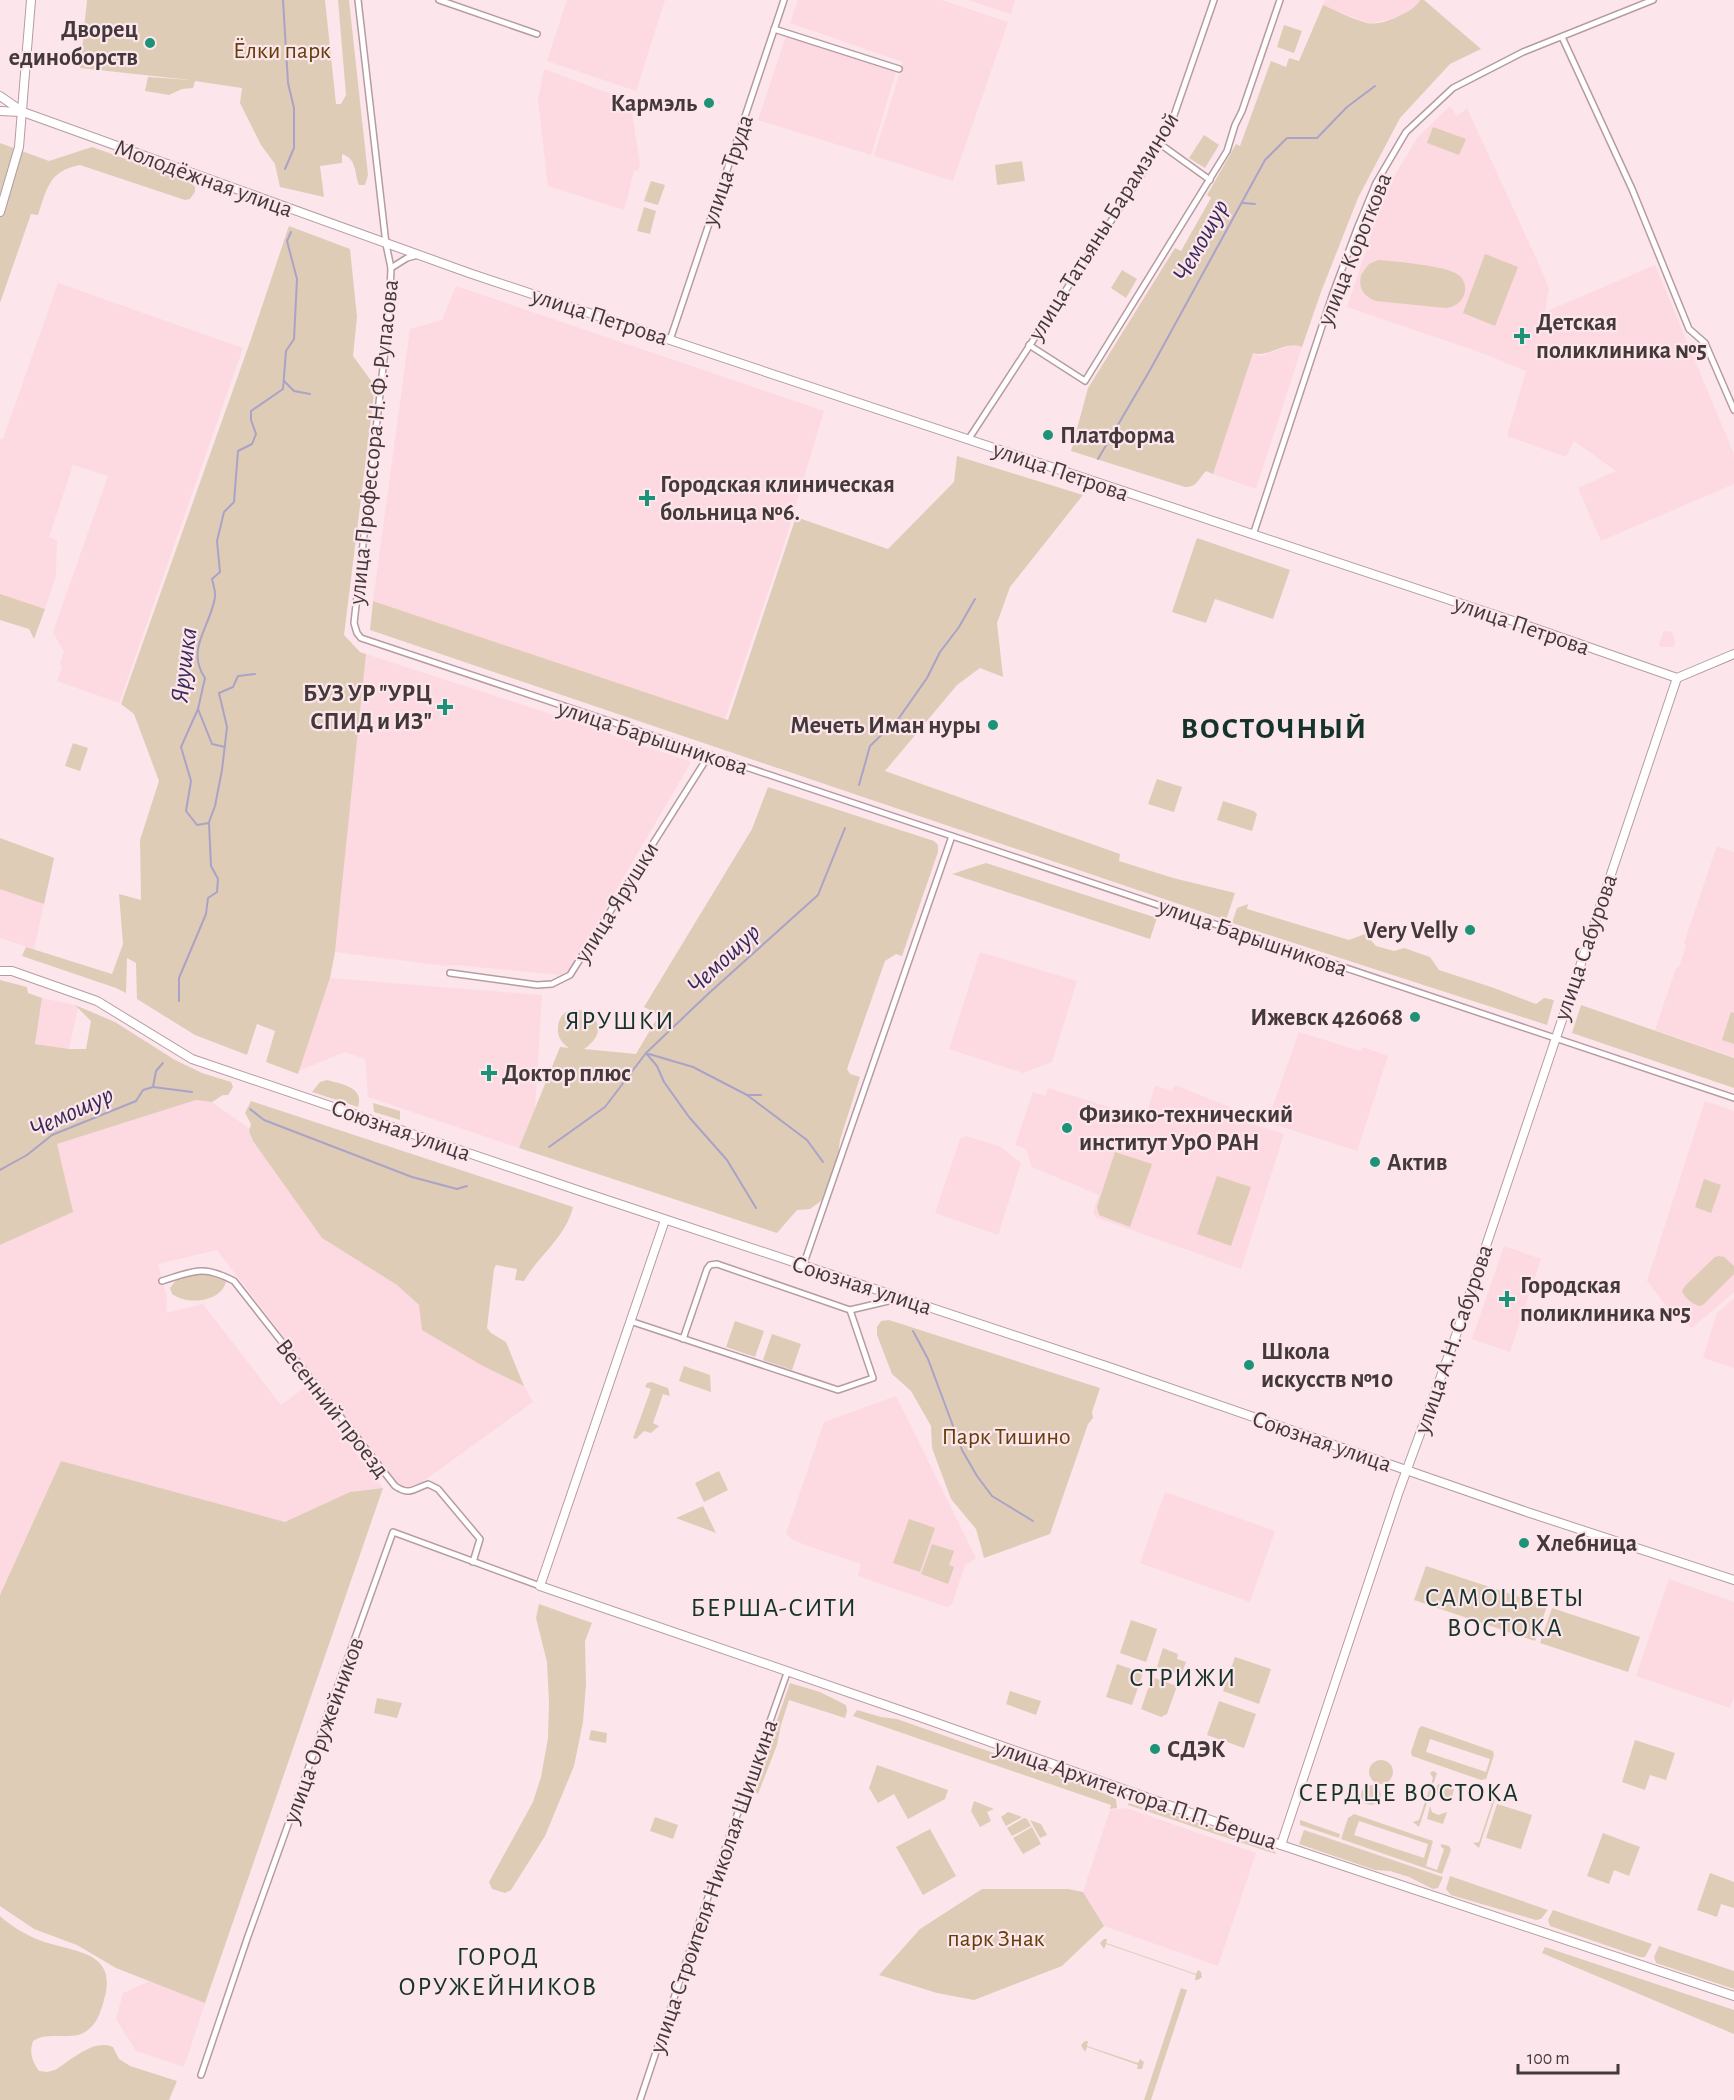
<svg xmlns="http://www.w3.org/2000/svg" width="1734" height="2100" viewBox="0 0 1734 2100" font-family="'Alegreya Sans',sans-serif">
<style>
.built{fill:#fdd9e1}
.green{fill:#deccb7;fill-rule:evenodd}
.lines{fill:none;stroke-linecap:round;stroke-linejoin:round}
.stream{stroke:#aaa3c7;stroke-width:2}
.street-casing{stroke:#b69ca2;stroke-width:8}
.secondary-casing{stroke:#b69ca2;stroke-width:10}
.street{stroke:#fff;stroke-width:5}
.secondary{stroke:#fff;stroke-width:8}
.poi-dot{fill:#1c9377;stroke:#fce6eb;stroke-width:2}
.labels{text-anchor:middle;stroke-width:4.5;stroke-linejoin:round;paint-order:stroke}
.poi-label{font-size:24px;font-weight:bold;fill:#43393b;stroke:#fce6eb;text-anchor:start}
.park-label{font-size:24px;fill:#643f09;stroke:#fce6eb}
.street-label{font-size:24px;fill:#43393b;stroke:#fce6eb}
.water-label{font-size:26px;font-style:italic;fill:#382b5b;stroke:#fce6eb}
.neighbourhood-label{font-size:26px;letter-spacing:1.5px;fill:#14332a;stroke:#fce6eb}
.district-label{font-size:30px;font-weight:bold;letter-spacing:1.5px;fill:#14332a;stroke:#fce6eb}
</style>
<rect width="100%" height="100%" fill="#fce6eb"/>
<g class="built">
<path d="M567 0H665L636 91 547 61Z"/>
<path d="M798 0H942L1008 22 953 181 874 156 903 62 790 23Z"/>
<path d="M968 0H1015L1011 14Z"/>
<path d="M1325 0H1420L1418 5 1405 15 1370 24 1323 5Z"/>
<path d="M786 36 896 72 871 155 758 120Z"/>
<path d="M544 69 630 101 640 164 638 171H634L624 210 548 186 538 100Z"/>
<path d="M1450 106 1457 116 1467 108 1537 260 1549 288 1545 312 1655 265 1734 454V484L1601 541 1578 488 1616 471 1574 441 1566 457 1507 436 1526 371 1482 353 1347 307 1377 217 1396 173 1418 137Z"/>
<path d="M58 283 243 348 119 703 57 681 62 668 60 663 64 652 53 632 108 476 73 465 49 537 57 540 56 576 45 609 0 595V439H3Z"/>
<path d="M456 286 824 411 782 551 725 719 373 601 410 329 442 320Z"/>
<path d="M1295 344 1302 347 1256 489 1213 474 1253 353 1261 356Z"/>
<path d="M1664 631 1672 632 1675 641 1674 647H1660L1659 644Z"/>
<path d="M366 654 545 712 691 762 570 969 560 975 455 965 446 966 335 952Z"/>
<path d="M0 838 54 858 34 949 0 938Z"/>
<path d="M1717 846 1734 852V1057L1655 1030 1676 968 1679 967 1686 946 1684 943Z"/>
<path d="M980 952 1077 981 1052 1062 1023 1073 949 1049Z"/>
<path d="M330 978 542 995 535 1110 519 1148 368 1097 365 1059 345 1052 299 1071Z"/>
<path d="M42 998 75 1005 78 1008 69 1049 35 1044Z"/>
<path d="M1299 1032 1360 1051 1363 1047 1388 1056 1357 1151 1267 1122Z"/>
<path d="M1175 1085 1242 1112 1240 1120 1284 1134 1241 1269 1095 1217 1093 1212 1099 1195 1032 1167 1026 1149 1015 1145 1033 1092 1045 1096 1048 1088 1115 1109 1118 1115 1144 1122 1155 1086 1172 1091Z"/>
<path d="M196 1100 212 1102 250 1129 253 1141 322 1238 397 1285 483 1366 524 1386 533 1402 414 1488H403L392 1478 217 1250 158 1264 167 1298 166 1313 203 1304 281 1405 305 1387 383 1488 350 1492 285 1522 61 1461 0 1595V1245L72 1212 57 1144Z"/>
<path d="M1705 1101 1734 1111V1292L1692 1328 1668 1308 1647 1281Z"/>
<path d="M966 1136 1001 1147 1021 1163 998 1235 935 1213 960 1139Z"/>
<path d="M1504 1246 1541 1259 1510 1352 1472 1339Z"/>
<path d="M1734 1298V1368L1703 1358 1717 1313Z"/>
<path d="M896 1396 976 1558 965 1565 952 1604 947 1607 858 1576 861 1564 811 1547 793 1540 786 1534 824 1422Z"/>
<path d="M1165 1492 1275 1531 1250 1602 1140 1563Z"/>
<path d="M1669 1579 1734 1602V1697L1730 1708 1636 1676Z"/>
<path d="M1126 1808 1256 1853 1218 1966 1104 1926 1083 1892 1110 1810Z"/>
<path d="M150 1981 205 2003 184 2067 136 2051 116 2019 123 1993Z"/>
</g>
<g class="green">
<path d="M87 0H325L336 104H341L346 95 338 0H349L368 175 365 185H359C354 172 357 159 342 154V163L320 166 324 197 280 187 275 164 261 145 240 103 242 88 195 81 193 88 182 89 169 95 145 91 148 77 190 80 80 68Z"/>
<path d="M1420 0H1424L1481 49 1450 64 1400 118 1358 198 1321 292 1302 347C1285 340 1270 358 1253 353L1213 474 1206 471C1198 479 1198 487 1185 487L1071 451 1088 388 1175 248 1181 251 1211 198 1207 195 1236 144 1240 146 1271 61 1286 67 1289 58 1299 61 1323 5C1337 11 1352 19 1367 23 1379 27 1415 12 1420 0Z"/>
<path d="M1284 25 1302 31 1294 53 1277 47Z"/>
<path d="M1433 127 1466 139 1459 155 1427 143Z"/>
<path d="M1204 135 1219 145 1205 168 1189 158Z"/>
<path d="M0 143 49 161 92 147 191 182 195 187V192L190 199 185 200 80 165C49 171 47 188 38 215L31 214 0 303Z"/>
<path d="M1022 161 1025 181 997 185 995 165Z"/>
<path d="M651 181 665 185 658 205 644 201Z"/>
<path d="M644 207 656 211 650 234 637 231Z"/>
<path d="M289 226 350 249 357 317 353 356 375 386 344 635 360 652 366 654 335 952 330 978 298 1074 266 1062 275 1031 257 1024 247 1055 195 1035 137 999 136 963 127 958 126 993 116 988 22 956 26 947 112 974 123 944 119 894 141 900 140 840 159 781 134 714 121 704 250 342Z"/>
<path d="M1485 254 1518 267 1495 326 1463 313Z"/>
<path d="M1378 260C1393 261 1446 266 1457 274 1464 278 1467 287 1464 295 1461 303 1454 307 1446 308L1376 301C1364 297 1358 288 1361 275L1369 264Z"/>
<path d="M1122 270 1137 279 1126 298 1111 288Z"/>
<path d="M957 456 1083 495 1010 587 997 623 1003 677 980 668 957 685 885 771 1120 854 1119 861 1173 878 1235 893 1226 920 370 630 373 601 728 720 796 517 888 549 954 482Z"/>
<path d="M1197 538 1290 570 1273 619 1215 599 1206 623 1172 612Z"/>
<path d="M0 594 45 609 34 639 29 629 0 620Z"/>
<path d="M73 743 88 748 80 771 65 766Z"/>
<path d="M1157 779 1182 787 1174 812 1148 804Z"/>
<path d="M768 787 934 841 938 845V852L902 956 896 954 885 961 847 1069 850 1074 860 1077 840 1140 838 1155 822 1200 810 1209 797 1210 777 1233 519 1148 560 1047 569 1048C562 1043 557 1037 558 1027 561 990 626 1020 584 1049L636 1054 659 1015 644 1007 752 829Z"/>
<path d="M1223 801 1254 811 1257 814 1252 831 1217 820Z"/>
<path d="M0 838 54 858 44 904 0 889Z"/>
<path d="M986 863 1157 918 1150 939 952 874Z"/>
<path d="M1248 904 1247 909 1349 940 1365 934 1376 946 1394 951 1404 948 1430 957 1439 970 1494 988 1536 1004 1544 998 1554 1000 1547 1025 1232 923 1237 908Z"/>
<path d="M0 980 27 987 28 993 42 998 35 1044 69 1049H86L91 1021 75 1005 115 1022 175 1060 202 1073 231 1082 233 1087 228 1095H223L212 1102 196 1100 57 1144 73 1212 0 1245Z"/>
<path d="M1581 1005 1734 1058V1088L1572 1033Z"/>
<path d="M1731 1012 1734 1013V1044L1722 1040Z"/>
<path d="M327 1080C341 1084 365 1087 358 1107L312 1092 320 1082Z"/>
<path d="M251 1101 573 1207C566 1237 539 1255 524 1281L515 1280 517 1269 496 1265 494 1269 487 1328 491 1333 506 1342 524 1386 483 1366 422 1330 419 1305 397 1285 322 1238 253 1141 249 1131 251 1124 245 1113Z"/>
<path d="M373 1103 400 1111V1120L374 1112Z"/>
<path d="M1115 1152 1152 1164 1130 1227 1099 1215 1097 1207Z"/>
<path d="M1217 1176 1251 1187 1231 1246 1197 1234Z"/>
<path d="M1704 1179 1721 1185 1711 1213 1695 1207Z"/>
<path d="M1719 1256 1724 1257 1734 1266V1274L1703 1305 1699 1306C1691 1303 1685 1298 1682 1291L1685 1286 1715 1257Z"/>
<path d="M195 1273C206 1274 217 1274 226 1282 220 1303 187 1305 172 1294L170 1288 177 1279Z"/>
<path d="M889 1320 1100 1388 1092 1412 1093 1418 1088 1424 1050 1534 984 1558 976 1529 951 1499 932 1448 931 1426 911 1391 892 1374 877 1335V1327L881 1321Z"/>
<path d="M735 1321 764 1331 755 1357 726 1347Z"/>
<path d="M772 1334 801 1344 792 1370 763 1360Z"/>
<path d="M684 1366 710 1375 711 1392 679 1381Z"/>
<path d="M651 1382 668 1388 670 1396 663 1394 653 1423 659 1426 651 1433 644 1431 636 1439 633 1438 651 1389 645 1387 647 1383Z"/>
<path d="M61 1461 285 1522 350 1492 383 1488 205 2003 116 1968 77 1945 34 1929 0 1906V1595Z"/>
<path d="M719 1471 728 1490 704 1502 695 1483Z"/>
<path d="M703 1506 716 1533 676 1518Z"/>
<path d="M909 1519 935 1528 920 1572 893 1563Z"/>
<path d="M932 1544 954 1551 949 1565 954 1567 948 1584 921 1574Z"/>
<path d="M1426 1566 1547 1606 1535 1641 1414 1600Z"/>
<path d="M539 1604 592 1623 585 1641 586 1684 583 1722 574 1766 545 1836 511 1890 505 1893 492 1889 489 1882 533 1802 541 1777 548 1738 549 1702 547 1662 536 1618Z"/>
<path d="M1552 1608 1640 1637 1628 1672 1540 1643Z"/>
<path d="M1131 1620 1157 1629 1146 1662 1120 1653Z"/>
<path d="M1163 1648 1178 1654 1177 1659 1186 1662 1181 1675 1157 1667Z"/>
<path d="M1235 1657 1271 1669 1259 1704 1223 1691Z"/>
<path d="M1117 1664 1143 1673 1132 1705 1106 1697Z"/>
<path d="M1152 1677 1177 1686 1167 1714 1161 1717 1141 1709Z"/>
<path d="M790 1683 820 1692 846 1705 847 1711 845 1718 789 1700 781 1725 777 1745 758 1794 754 1791 769 1749V1743Z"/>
<path d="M1010 1691 1041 1701 1036 1715 1006 1704Z"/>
<path d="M377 1698 402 1703 397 1718 374 1713Z"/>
<path d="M1219 1701 1256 1714 1244 1748 1207 1735Z"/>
<path d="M857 1710 881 1717 897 1719 1088 1786 1116 1799 1117 1808 1110 1809 1111 1805 853 1716Z"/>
<path d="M1422 1726 1493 1751 1494 1755 1486 1779 1481 1780 1412 1756 1411 1752 1419 1728ZM1430 1739 1490 1759 1486 1772 1426 1752Z"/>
<path d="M591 1730 607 1733 606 1743 589 1740Z"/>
<path d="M1635 1740 1675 1753 1666 1780 1650 1775 1645 1790 1622 1782Z"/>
<circle cx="1381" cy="1772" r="12"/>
<path d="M877 1765 948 1790 945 1799 908 1819 894 1794 878 1803 869 1788Z"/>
<path d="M1433 1771 1437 1773 1419 1827 1413 1822 1419 1820 1433 1778 1430 1773Z"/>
<path d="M1438 1784 1454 1789 1451 1802 1443 1794 1433 1796Z"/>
<circle cx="1371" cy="1795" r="10"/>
<path d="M1490 1792 1497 1793 1479 1848 1473 1843 1479 1842 1494 1797Z"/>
<path d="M974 1801 994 1809 987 1812 991 1821 980 1827 971 1811Z"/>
<path d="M1129 1803 1150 1810 1163 1811 1273 1848 1276 1854 1128 1805Z"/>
<path d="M1497 1804 1532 1815 1521 1849 1486 1838Z"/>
<path d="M1430 1806 1432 1812 1438 1815 1447 1812 1443 1824 1427 1819Z"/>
<path d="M1008 1812 1022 1817 1006 1826 1001 1817Z"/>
<path d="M1354 1814 1433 1841 1426 1866 1437 1870 1444 1849 1441 1847V1844L1449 1846 1451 1850 1442 1874 1341 1839 1348 1818ZM1359 1821 1428 1844 1424 1858 1354 1835Z"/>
<path d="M655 1817 678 1825 673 1839 650 1831Z"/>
<path d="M1024 1818 1027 1819 1031 1826 1012 1836 1007 1828Z"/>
<path d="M1030 1820 1041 1824 1047 1835 1040 1838Z"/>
<path d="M1300 1820 1340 1834 1339 1838 1300 1825Z"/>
<path d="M1032 1827 1041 1844 1023 1854 1013 1838Z"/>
<path d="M930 1829 956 1876 923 1895 896 1847Z"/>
<path d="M1304 1830 1443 1877 1438 1888 1433 1889 1409 1877 1390 1871 1375 1870 1299 1844Z"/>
<path d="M1603 1833 1640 1847 1629 1876 1614 1870 1609 1884 1587 1876Z"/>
<path d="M1710 1873 1734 1882V1908L1721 1904 1717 1917 1697 1910Z"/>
<path d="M1450 1876 1548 1910 1541 1919 1536 1920 1451 1895 1446 1889Z"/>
<path d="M982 1889H1068L1083 1892 1104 1926 1062 1966 974 2000 937 1993 879 1975 920 1929Z"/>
<path d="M1553 1910 1652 1944 1645 1957H1640L1550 1926 1548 1920Z"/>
<path d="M0 1916C11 1926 26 1935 39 1940 69 1952 117 1949 105 1996 102 2007 99 2021 89 2029 74 2043 50 2030 33 2041 29 2053 32 2061 39 2071L47 2072 55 2070C71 2060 94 2038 113 2047L119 2059 130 2066 177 2081 169 2100H0Z"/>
<path d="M1104 1939H1107L1106 1943 1196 1974 1198 1970 1201 1972 1202 1977 1198 1980H1195L1196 1975 1106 1944 1104 1949 1100 1943Z"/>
<path d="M1659 1946 1734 1971V1989L1656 1963 1654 1957Z"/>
<path d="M1545 1947 1734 2010V2034L1542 1953Z"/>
<path d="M1181 1988 1187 1990 1151 2100H1144Z"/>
<path d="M1085 2041H1088L1087 2046 1138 2063 1140 2059 1144 2062 1142 2069H1137L1138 2065 1087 2047 1085 2052 1081 2045Z"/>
</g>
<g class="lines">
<g class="stream">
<path d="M283 0 288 83 294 108V148L285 169"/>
<path d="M1243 203 1255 204"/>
<path d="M284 381 294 391 310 394"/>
<path d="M1098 459 1150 370 1265 160 1287 138H1317L1347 107 1375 86"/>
<path d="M198 709 212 744 225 747"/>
<path d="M859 785 870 746 899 718 927 678 940 652 959 627 975 599"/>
<path d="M209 822 215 806 222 770 227 727 219 693 233 687 238 676 255 674"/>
<path d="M179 1001V978L206 914 208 898 217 892 218 879 211 866 209 823 197 825 186 811 191 781 181 747 198 709 205 678C185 649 211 626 215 597 216 592 213 584 212 579L220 572 217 541 224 512 234 502 238 451 252 444 256 434 251 420V411L283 389 286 351 294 339 297 279 287 241 291 232"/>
<path d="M646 1053 657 1066 664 1082 689 1117 727 1160 756 1208"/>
<path d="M649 1054 693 1067 747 1095H761"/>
<path d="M153 1087 156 1071 163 1063"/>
<path d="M747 1095 807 1140 823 1162"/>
<path d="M250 1109 264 1120 412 1177 457 1189 467 1186"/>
<path d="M549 1147 605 1107 646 1053 708 994 818 895 845 828"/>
<path d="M0 1170 27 1155 52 1135 136 1101 143 1090 153 1087 192 1092"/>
<path d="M913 1331 928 1359 962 1450 977 1476 992 1496 1033 1521"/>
</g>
<defs>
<g id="street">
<path d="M358 0 386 244 391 268 389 315 354 623 357 633 361 638 1734 1098"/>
<path d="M439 0 537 34"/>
<path d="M774 29 899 69"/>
<path d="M1562 37 1632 189 1689 329 1705 343 1734 410"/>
<path d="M1160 144 1210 180"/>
<path d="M391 268 407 258 418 255"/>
<path d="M670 340 784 0"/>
<path d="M1029 345 1085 381 1227 151 1235 125 1242 111 1280 0"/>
<path d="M968 440 1139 178 1171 124 1214 0"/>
<path d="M1253 535 1332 296 1357 229 1376 183 1406 132 1453 88 1523 52 1653 0"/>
<path d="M450 973 537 985 552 984 570 975 709 755"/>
<path d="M803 1266 952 836"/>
<path d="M162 1281C194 1271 203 1265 234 1281L395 1486C410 1496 413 1489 428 1484L438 1489 480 1539 473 1562"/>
<path d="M630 1321 838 1390 873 1378 850 1310"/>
<path d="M683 1339 707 1269 710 1265 717 1264 850 1310 901 1298"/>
<path d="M201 2075 247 1939 393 1532 540 1586"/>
<path d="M640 2100 699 1923 787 1673"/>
</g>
<g id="secondary">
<path d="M0 96 23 112 469 273 1534 628 1677 678 1734 654"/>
<path d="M0 111 21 112"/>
<path d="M0 212 19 147 31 0"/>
<path d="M0 971H12L97 1001 192 1059 583 1192 1112 1368 1530 1513 1734 1580"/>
<path d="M665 1220 540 1586 917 1716 1281 1845 1734 1996"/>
<path d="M1281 1845 1399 1491 1454 1341 1677 678"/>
</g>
</defs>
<use href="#street" class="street-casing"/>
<use href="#secondary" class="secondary-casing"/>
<use href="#street" class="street"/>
<use href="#secondary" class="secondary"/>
</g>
<g class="poi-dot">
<circle cx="150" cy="43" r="6"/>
<circle cx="709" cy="103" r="6"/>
<path d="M1519 327h6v6h6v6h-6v6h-6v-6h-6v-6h6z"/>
<circle cx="1048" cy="435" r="6"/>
<path d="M644 489h6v6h6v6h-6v6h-6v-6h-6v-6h6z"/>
<path d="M442 698h6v6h6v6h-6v6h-6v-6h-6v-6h6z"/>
<circle cx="993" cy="725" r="6"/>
<circle cx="1470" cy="930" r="6"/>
<circle cx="1415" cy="1017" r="6"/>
<path d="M486 1064h6v6h6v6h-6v6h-6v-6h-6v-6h6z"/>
<circle cx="1067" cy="1128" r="6"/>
<circle cx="1375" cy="1162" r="6"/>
<path d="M1504 1290h6v6h6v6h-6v6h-6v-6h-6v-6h6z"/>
<circle cx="1249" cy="1365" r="6"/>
<circle cx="1524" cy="1543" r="6"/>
<circle cx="1155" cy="1749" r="6"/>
</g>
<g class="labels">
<g class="poi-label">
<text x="138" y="37" text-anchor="end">Дворец<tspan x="138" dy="28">единоборств</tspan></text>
<text x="697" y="111" text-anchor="end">Кармэль</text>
<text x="1536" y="330">Детская<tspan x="1536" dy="28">поликлиника №5</tspan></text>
<text x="1060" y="443">Платформа</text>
<text x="660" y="492">Городская клиническая<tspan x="660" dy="28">больница №6.</tspan></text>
<text x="432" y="701" text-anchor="end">БУЗ УР "УРЦ<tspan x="432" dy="28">СПИД и ИЗ"</tspan></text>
<text x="981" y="733" text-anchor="end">Мечеть Иман нуры</text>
<text x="1458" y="938" text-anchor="end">Very Velly</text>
<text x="1403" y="1025" text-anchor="end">Ижевск 426068</text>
<text x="502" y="1081">Доктор плюс</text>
<text x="1079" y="1122">Физико-технический<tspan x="1079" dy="28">институт УрО РАН</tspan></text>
<text x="1387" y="1170">Актив</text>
<text x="1520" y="1293">Городская<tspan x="1520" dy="28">поликлиника №5</tspan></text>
<text x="1261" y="1359">Школа<tspan x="1261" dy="28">искусств №10</tspan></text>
<text x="1536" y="1551">Хлебница</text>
<text x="1167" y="1757">СДЭК</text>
</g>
<g class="park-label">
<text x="282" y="58">Ёлки парк</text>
<text x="1006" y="1444">Парк Тишино</text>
<text x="996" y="1946">парк Знак</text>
</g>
<g class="street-label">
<text transform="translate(727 170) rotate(-71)" y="8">улица Труда</text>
<text transform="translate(204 178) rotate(20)" y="8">Молодёжная улица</text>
<text transform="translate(1103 226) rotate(-58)" y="8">улица Татьяны Барамзиной</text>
<text transform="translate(1354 249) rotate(-68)" y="8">улица Короткова</text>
<text transform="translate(600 316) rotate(18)" y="8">улица Петрова</text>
<text transform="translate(373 442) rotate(-84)" y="8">улица Профессора Н. Ф. Рупасова</text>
<text transform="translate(1061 471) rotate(19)" y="8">улица Петрова</text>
<text transform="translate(1522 625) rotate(19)" y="8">улица Петрова</text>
<text transform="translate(653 737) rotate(18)" y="8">улица Барышникова</text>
<text transform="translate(616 902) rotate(-58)" y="8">улица Ярушки</text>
<text transform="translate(1253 937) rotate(19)" y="8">улица Барышникова</text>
<text transform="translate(1585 947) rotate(-71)" y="8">улица Сабурова</text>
<text transform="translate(401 1130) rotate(19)" y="8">Союзная улица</text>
<text transform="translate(862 1285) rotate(18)" y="8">Союзная улица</text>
<text transform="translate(1453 1339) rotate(-71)" y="8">улица А.Н. Сабурова</text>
<text transform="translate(333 1408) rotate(52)" y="8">Весенний проезд</text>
<text transform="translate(1322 1441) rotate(19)" y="8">Союзная улица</text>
<text transform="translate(323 1730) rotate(-70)" y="8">улица Оружейников</text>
<text transform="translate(1136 1794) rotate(19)" y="8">улица Архитектора П.П. Берша</text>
<text transform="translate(713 1886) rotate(-71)" y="8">улица Строителя Николая Шишкина</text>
</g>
<g class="water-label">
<text transform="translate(1200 240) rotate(-61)" y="9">Чемошур</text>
<text transform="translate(183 665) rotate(-83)" y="9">Ярушка</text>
<text transform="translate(723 958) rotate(-43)" y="9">Чемошур</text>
<text transform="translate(71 1111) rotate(-25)" y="9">Чемошур</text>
</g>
<g class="neighbourhood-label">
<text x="620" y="1029">ЯРУШКИ</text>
<text x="1505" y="1606">САМОЦВЕТЫ<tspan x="1505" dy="30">ВОСТОКА</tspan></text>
<text x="774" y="1616">БЕРША-СИТИ</text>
<text x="1183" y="1686">СТРИЖИ</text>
<text x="1409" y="1801">СЕРДЦЕ ВОСТОКА</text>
<text x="498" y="1965">ГОРОД<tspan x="498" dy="30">ОРУЖЕЙНИКОВ</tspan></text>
</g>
<g class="district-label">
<text x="1274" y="738">ВОСТОЧНЫЙ</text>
</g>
</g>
<path d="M1518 2064v9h100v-9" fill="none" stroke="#43393b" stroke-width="3"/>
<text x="1527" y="2064" font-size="18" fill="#43393b" stroke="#fce6eb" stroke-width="4.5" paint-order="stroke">100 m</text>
</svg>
